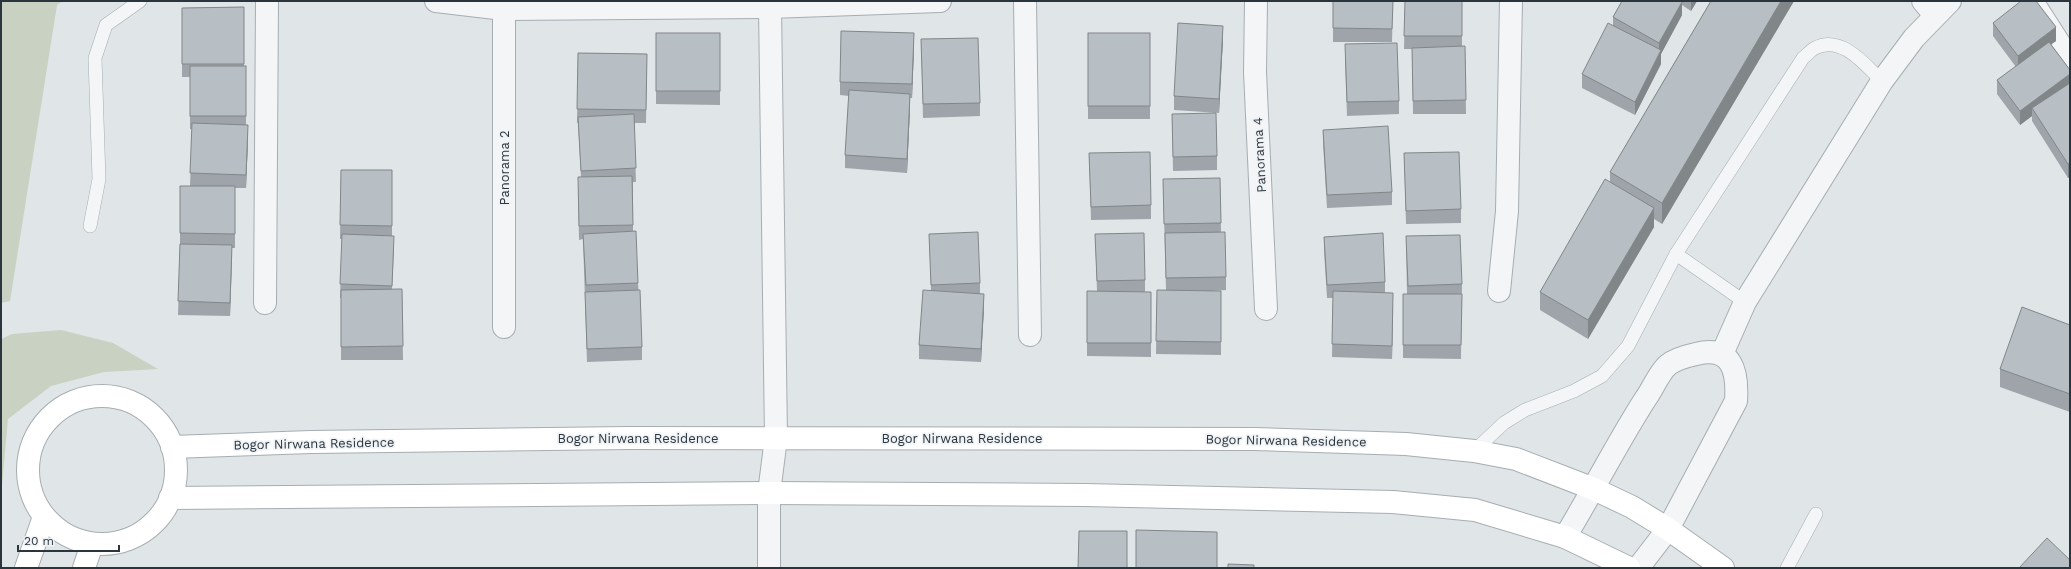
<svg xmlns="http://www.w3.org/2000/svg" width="2071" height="569" viewBox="0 0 2071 569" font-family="'Work Sans',sans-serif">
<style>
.green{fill:#c8d1c2}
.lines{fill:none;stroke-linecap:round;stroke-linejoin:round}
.lane-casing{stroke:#a6adb2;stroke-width:14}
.street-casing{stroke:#a6adb2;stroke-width:24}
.secondary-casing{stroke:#a6adb2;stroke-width:24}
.lane{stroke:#f3f5f7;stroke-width:13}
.street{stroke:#f3f5f7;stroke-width:22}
.secondary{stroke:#fff;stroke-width:22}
.wall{fill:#9ea4a9}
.shaded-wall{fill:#818689}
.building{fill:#b8bfc4;stroke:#818689}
.labels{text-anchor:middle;stroke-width:3.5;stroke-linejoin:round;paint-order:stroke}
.street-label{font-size:13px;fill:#2a353e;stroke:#f0f3f6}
</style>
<rect width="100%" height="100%" fill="#e0e5e8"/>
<g class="green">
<path d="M1 1H63L57 5 10 301 1 303Z"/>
<path d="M61 330 113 343 158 369 104 372 51 386 8 419 1 496V339L12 334Z"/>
</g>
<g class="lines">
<defs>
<g id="lane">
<path d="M90 226 99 179 95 58 106 25 140 1"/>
<path d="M1676 254 1745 302"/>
<path d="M1474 451 1504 423 1525 410 1574 391 1602 376 1628 346 1676 254 1803 58C1807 55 1811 50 1815 48 1842 34 1866 66 1882 81"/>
<path d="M1787 568 1816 514"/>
</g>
<g id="street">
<path d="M436 1 504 9 770 7 940 1"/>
<path d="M1025 1 1030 335"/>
<path d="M1256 1 1255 72 1266 309"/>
<path d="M1923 1 1935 15"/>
<path d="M2032 1 2070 60"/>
<path d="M1499 291 1507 211 1511 1"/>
<path d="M265 303 267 1"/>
<path d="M504 327V9"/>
<path d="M1722 354 1745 302 1882 81 1914 38 1950 1"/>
<path d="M1565 537C1593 491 1617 443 1646 398 1652 390 1660 371 1668 365 1675 359 1687 356 1696 354 1732 345 1738 371 1736 401L1668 529 1638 568"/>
<path d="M769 568V493L776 438 770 7"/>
</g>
<g id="secondary">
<circle cx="102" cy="470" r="74"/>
<path d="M172 447 311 442 629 438 1254 439 1406 444 1474 451 1516 459 1594 489 1632 507 1668 529 1723 568"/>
<path d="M170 498 769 493 1085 495 1393 502 1475 510 1565 537 1629 568"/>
<path d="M26 568 44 517"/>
<path d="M84 568 92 544"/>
</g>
</defs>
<use href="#lane" class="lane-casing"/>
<use href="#street" class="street-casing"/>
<use href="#secondary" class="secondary-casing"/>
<use href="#lane" class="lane"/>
<use href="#street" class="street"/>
<use href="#secondary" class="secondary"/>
</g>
<g class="wall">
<path d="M1333 1H1393L1392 42H1333Z"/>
<path d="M1405 1H1462V46H1465L1466 114H1413L1412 49H1404Z"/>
<path d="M1622 1H1697L1691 11 1682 5V15L1661 54V64L1635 115 1582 88V74L1613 26V17Z"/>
<path d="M1711 1H1794L1662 224 1654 219V227L1588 339 1540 310V292L1610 183V172Z"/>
<path d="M244 7V66H246V125L248 139 246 188H235V248H232L230 316 178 315 180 247V186H190L192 129H190V77H182V8Z"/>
<path d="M1993 23 2056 41 2051 44 2070 70V177L2068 178 2032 121V116L2020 125 1997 94V80L2016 67 1993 36Z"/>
<path d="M656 33H720V105L656 104Z"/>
<rect x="1088" y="33" width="62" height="86"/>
<path d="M921 39 980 103V116L923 118Z"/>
<path d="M1223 39 1219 113 1174 110V96Z"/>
<path d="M914 47 912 98H910V108L907 173 845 168V155L849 96 840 95V82Z"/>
<path d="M578 53 647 54 646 123H634L636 182H633V231L638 283 642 347V360L587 362 583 239 579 240 578 190 581 177 578 123H577Z"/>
<path d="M1345 58 1399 101V114L1347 116Z"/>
<path d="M1172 114 1217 156V170L1173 171Z"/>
<path d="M1323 130 1392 192V205L1327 208 1323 143Z"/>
<path d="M1089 153 1151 205V219L1091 220Z"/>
<path d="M1404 153 1461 209V223L1406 224Z"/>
<path d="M341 170H392V236L394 249 392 290 402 289 403 360H341V298H340L342 239H340Z"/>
<path d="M1220 178 1221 232 1226 277V290L1211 291H1221V355L1156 354 1157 290H1166L1163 179Z"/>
<path d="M929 234 980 283V293L984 307 981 362 919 359V345L931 290Z"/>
<path d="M1095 234 1145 280V292H1151V357L1087 356V291H1097Z"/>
<path d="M1406 236 1462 284 1461 359 1403 358V294H1407Z"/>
<path d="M1324 237 1385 282V293L1393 307 1392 359 1332 357 1333 298H1327L1324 250Z"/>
<path d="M2070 325V412L2000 387V369Z"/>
</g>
<g class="shaded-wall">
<path d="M1691 1H1697L1691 11Z"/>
<path d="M1781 1H1794L1662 224V203Z"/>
<path d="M1682 2V15L1661 54V64L1635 115V102L1659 54V43Z"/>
<path d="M1223 26V39L1219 113V99Z"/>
<path d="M2056 27V41L2018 69V56Z"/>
<path d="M914 33V47L912 98V84Z"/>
<path d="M2070 74V87L2032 108V116L2020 125V111Z"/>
<path d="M910 94V108L907 173V159Z"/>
<path d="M248 125V139L246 188V175Z"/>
<path d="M2070 163V177L2068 178V164Z"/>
<path d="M1654 208V227L1588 339V320Z"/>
<path d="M232 245V259L230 316V303Z"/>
<path d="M1393 293V307L1392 359V346Z"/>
<path d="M984 294V307L981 362V349Z"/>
</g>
<g class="building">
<path d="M1333 1H1393L1392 29 1333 28Z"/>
<path d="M1405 1H1462V36H1404Z"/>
<path d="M1622 1H1680L1682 2 1659 43 1613 17Z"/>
<path d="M1711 1H1781L1662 203 1610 172Z"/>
<path d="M2021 1H2036L2056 27 2018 56 1993 23Z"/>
<path d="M244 7V64H182V8Z"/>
<path d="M1178 23 1223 26 1219 99 1174 96Z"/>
<path d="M1608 23 1661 50 1635 102 1582 74Z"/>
<path d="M841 31 914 33 912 84 840 82Z"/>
<rect x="656" y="33" width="64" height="58"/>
<rect x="1088" y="33" width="62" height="73"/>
<path d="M978 38 980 103 923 104 921 39Z"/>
<path d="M2049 42 2070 70V74L2020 111 1997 80Z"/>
<path d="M1397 43 1399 101 1347 102 1345 44Z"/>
<path d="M1465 46 1466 100 1413 101 1412 48Z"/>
<path d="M578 53 647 54 646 110 577 109Z"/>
<rect x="190" y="66" width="56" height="50"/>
<path d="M2070 83V163L2068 164 2032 108Z"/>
<path d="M849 90 910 94 907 159 845 155Z"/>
<path d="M1216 113 1217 156 1173 157 1172 114Z"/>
<path d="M634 114 636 168 581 171 578 117Z"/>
<path d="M192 123 248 125 246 175 190 173Z"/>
<path d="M1388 126 1392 192 1327 195 1323 130Z"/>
<path d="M1150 152 1151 205 1091 207 1089 153Z"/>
<path d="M1459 152 1461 209 1406 211 1404 153Z"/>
<path d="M341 170H392V226L340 225Z"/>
<path d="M632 176 633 225 579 226 578 177Z"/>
<path d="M1220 178 1221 223 1164 224 1163 179Z"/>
<path d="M1605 179 1654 208 1588 320 1540 292Z"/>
<path d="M180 186H235V234L180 233Z"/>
<path d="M636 231 638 283 586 285 583 234Z"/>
<path d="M978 232 980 283 931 285 929 234Z"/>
<path d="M1225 232 1226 277 1166 278 1165 233Z"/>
<path d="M1144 233 1145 280 1097 281 1095 234Z"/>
<path d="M1383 233 1385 282 1327 285 1324 237Z"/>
<path d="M342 234 394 236 392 286 340 284Z"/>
<path d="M1460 235 1462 284 1408 286 1406 236Z"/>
<path d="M180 244 232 245 230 303 178 301Z"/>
<path d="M402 289 403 346 341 347V290Z"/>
<path d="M640 290 642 347 587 349 585 292Z"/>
<path d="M923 290 984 294 981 349 919 345Z"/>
<path d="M1157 290 1221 291V342L1156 341Z"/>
<path d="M1087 291 1151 292V343H1087Z"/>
<path d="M1333 291 1393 293 1392 346 1332 344Z"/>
<path d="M1403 294H1462L1461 345H1403Z"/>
<path d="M2022 307 2070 325V394L2000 369Z"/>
<path d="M1136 530 1217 532V568H1136Z"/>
<path d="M1079 531H1127V568H1078Z"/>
<path d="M2047 538 2070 560V568H2019Z"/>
<path d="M1228 564 1254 565V568H1228Z"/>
</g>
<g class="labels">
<g class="street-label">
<text transform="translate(1259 155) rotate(-93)" y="5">Panorama 4</text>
<text transform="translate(504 168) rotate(-90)" y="5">Panorama 2</text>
<text x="638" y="443">Bogor Nirwana Residence</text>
<text x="962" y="443">Bogor Nirwana Residence</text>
<text transform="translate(1286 440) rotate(1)" y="5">Bogor Nirwana Residence</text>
<text transform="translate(314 443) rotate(-1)" y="5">Bogor Nirwana Residence</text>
</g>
</g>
<rect width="2071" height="569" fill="none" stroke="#2a353e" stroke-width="4"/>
<path d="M18 545v6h101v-6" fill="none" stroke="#2a353e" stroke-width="2"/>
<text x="24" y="545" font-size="12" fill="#2a353e" stroke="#f0f3f6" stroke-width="3" paint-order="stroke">20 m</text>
</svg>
